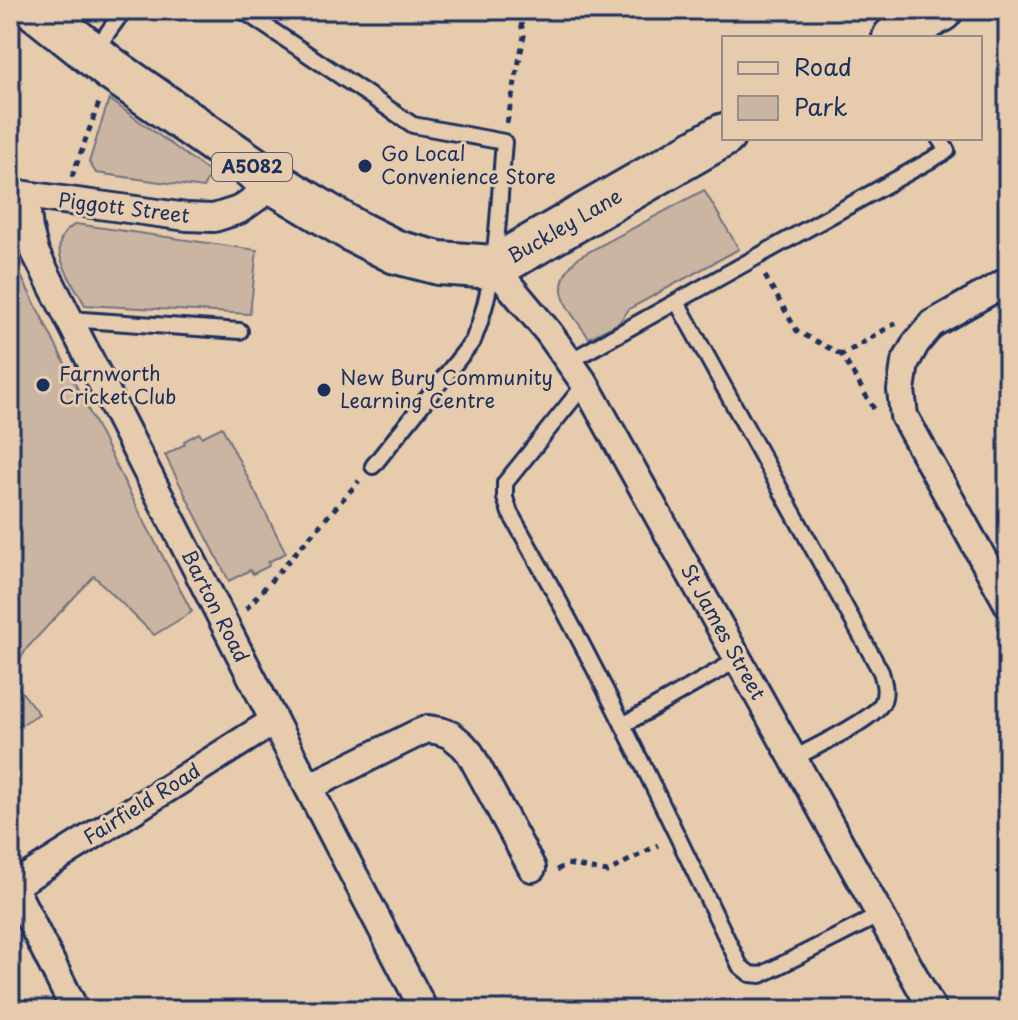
<svg xmlns="http://www.w3.org/2000/svg" width="1018" height="1020" viewBox="0 0 1018 1020" font-family="'Playpen Sans',sans-serif">
<style>
.green{fill:#c9b5a1;stroke:#727280;stroke-width:2}
.lines{fill:none;stroke-linecap:round;stroke-linejoin:round}
.service-casing{stroke:#1b2f5e;stroke-width:20}
.minor-casing{stroke:#1b2f5e;stroke-width:32}
.primary-casing{stroke:#1b2f5e;stroke-width:48}
.path{stroke:#1b2f5e;stroke-width:5;stroke-dasharray:6 6;stroke-linecap:butt}
.service{stroke:#e6ccad;stroke-width:14}
.minor{stroke:#e6ccad;stroke-width:26}
.primary{stroke:#e6ccad;stroke-width:42}
.poi-dot{fill:#1b2f5e;stroke:#e6ccad;stroke-width:3}
.labels{text-anchor:middle;stroke-width:6;stroke-linejoin:round;paint-order:stroke}
.shield{fill:#e6ccad;stroke:#585e76;stroke-width:2}
.shield-label{font-size:18px;font-weight:bold;fill:#1b2f5e}
.poi-label{font-size:20px;fill:#1b2f5e;stroke:#e6ccad;text-anchor:start}
.street-label{font-size:20px;fill:#1b2f5e;stroke:#e6ccad}
</style>
<rect width="100%" height="100%" fill="#e6ccad"/>
<filter id="ink" filterUnits="userSpaceOnUse"><feTurbulence type="fractalNoise" baseFrequency=".0125" numOctaves="2"/><feDisplacementMap in="SourceGraphic" scale="16" xChannelSelector="R" yChannelSelector="G"/><feConvolveMatrix kernelMatrix="1 2 1 2 8 2 1 2 1" color-interpolation-filters="sRGB"/></filter>
<g filter="url(#ink)">
<g class="green">
<path d="M109 99 211 173 203 188 96 173 89 162Z"/>
<path d="M704 190 739 249 629 309 619 323 589 338C569 309 545 288 579 257Z"/>
<path d="M76 224 257 250 250 314 85 305C72 280 40 243 76 224Z"/>
<path d="M10 254 142 517 192 612 154 635 94 576 27 648 10 677 39 714 10 732Z"/>
<path d="M222 427 286 553 268 562 269 566 253 574 250 570 229 581 165 455 185 444 184 441 199 433 202 437Z"/>
</g>
<g class="lines">
<defs>
<g id="service">
<path d="M242 10 413 125 504 142C498 208 499 278 473 341L373 466"/>
<path d="M95 50 124 10"/>
<path d="M677 302 881 672C884 682 887 693 882 703 873 720 813 748 794 758"/>
<path d="M69 319 240 331"/>
<path d="M570 361 947 151 939 138"/>
<path d="M585 384 505 483V498L510 513C595 660 666 813 740 966L750 974 761 975 880 915"/>
<path d="M623 725 739 659"/>
</g>
<g id="minor">
<path d="M11 193 187 217 214 218 239 210 276 184"/>
<path d="M25 195 29 229 35 252 274 721 424 1010"/>
<path d="M494 267 549 333 585 384 933 1010"/>
<path d="M1008 281 932 324 916 343 905 363 901 390 904 416 1008 604"/>
<path d="M309 787 418 733 428 729 440 731 451 735 463 745 470 753 532 868"/>
<path d="M13 886 75 1010"/>
<path d="M10 888 274 721"/>
</g>
<g id="primary">
<path d="M37 10 111 69 276 184 354 231 396 252 439 263 494 267 724 135"/>
<path d="M894 38 941 10"/>
</g>
</defs>
<use href="#service" class="service-casing"/>
<use href="#minor" class="minor-casing"/>
<use href="#primary" class="primary-casing"/>
<g class="path">
<path d="M507 123 524 36 518 10"/>
<path d="M72 177 100 100"/>
<path d="M765 276 797 331 842 355"/>
<path d="M874 409 842 355 896 323"/>
<path d="M246 609 359 481"/>
<path d="M557 870 567 864 607 872 658 845"/>
</g>
<use href="#service" class="service"/>
<use href="#minor" class="minor"/>
<use href="#primary" class="primary"/>
</g>
</g>
<g class="poi-dot">
<circle cx="365" cy="166" r="8"/>
<circle cx="43" cy="385" r="8"/>
<circle cx="324" cy="390" r="8"/>
</g>
<g class="labels">
<rect class="shield" x="212" y="153" width="80" height="28" rx="6"/>
<g class="shield-label">
<text x="252" y="173">A5082</text>
</g>
<g class="poi-label">
<text x="381" y="161">Go Local<tspan x="381" dy="23">Convenience Store</tspan></text>
<text x="59" y="381">Farnworth<tspan x="59" dy="23">Cricket Club</tspan></text>
<text x="340" y="385">New Bury Community<tspan x="340" dy="23">Learning Centre</tspan></text>
</g>
<g class="street-label">
<text transform="translate(124 208) rotate(7)" y="7">Piggott Street</text>
<text transform="translate(565 226) rotate(-30)" y="7">Buckley Lane</text>
<text transform="translate(215 606) rotate(63)" y="7">Barton Road</text>
<text transform="translate(723 632) rotate(61)" y="7">St James Street</text>
<text transform="translate(142 804) rotate(-32)" y="7">Fairfield Road</text>
</g>
</g>
<rect width="1018" height="1020" fill="none" stroke="#e6ccad" stroke-width="40"/>
<rect x="20" y="20" width="978" height="980" fill="none" stroke="#1b2f5e" stroke-width="3" filter="url(#ink)"/>
<rect x="722" y="36" width="260" height="104" fill="#e6ccad" stroke="#958d8d" stroke-width="2"/>
<rect x="738" y="62" width="40" height="12" fill="#e6ccad" stroke="#958d8d" stroke-width="2"/>
<text x="794" y="76" font-size="24" fill="#1b2f5e">Road</text>
<rect x="738" y="96" width="40" height="24" fill="#c9b5a1" stroke="#958d8d" stroke-width="2"/>
<text x="794" y="116" font-size="24" fill="#1b2f5e">Park</text>
</svg>
